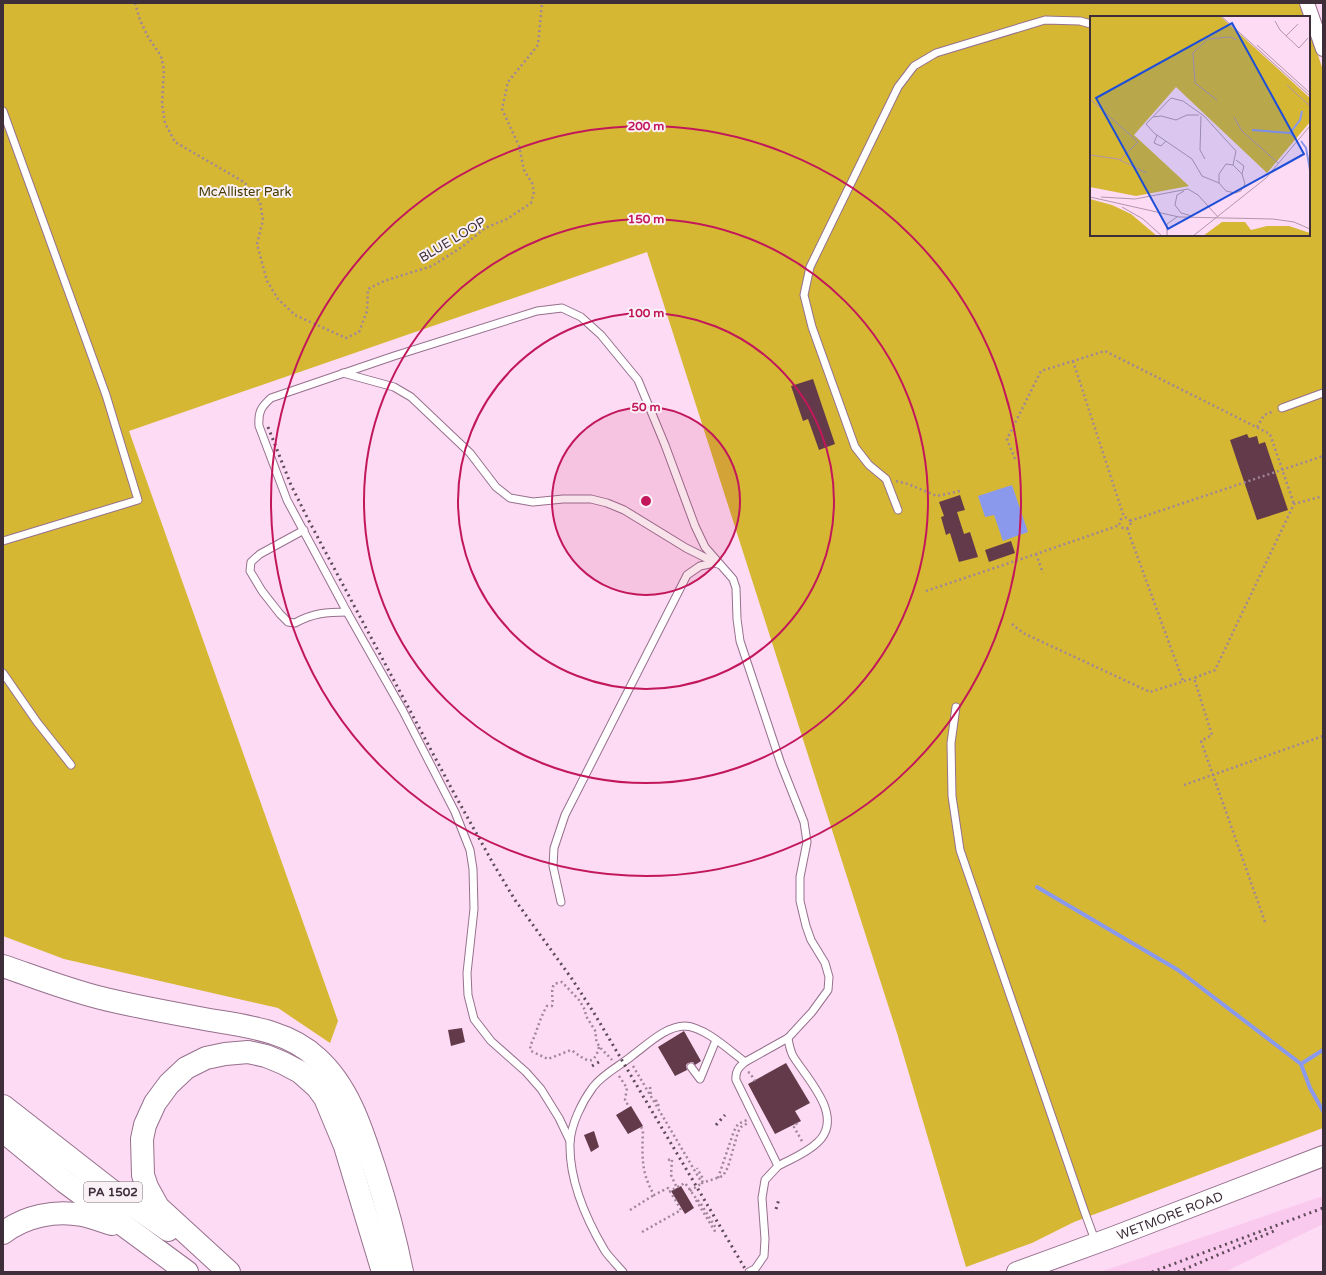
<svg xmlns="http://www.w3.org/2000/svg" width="1326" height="1275" viewBox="0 0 1326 1275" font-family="'Varela Round',sans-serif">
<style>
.built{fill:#facaee}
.green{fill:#d5b734}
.water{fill:#8b99ed}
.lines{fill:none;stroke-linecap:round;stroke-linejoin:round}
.stream{stroke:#8b99ed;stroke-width:4}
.building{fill:#633a4a}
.lane-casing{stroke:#96708d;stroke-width:9}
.street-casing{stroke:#96708d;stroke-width:16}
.secondary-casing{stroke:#96708d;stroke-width:22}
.highway-casing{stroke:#96708d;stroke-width:24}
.path{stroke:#9f8698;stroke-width:2.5;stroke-dasharray:2 3;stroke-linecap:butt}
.lane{stroke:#fff;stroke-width:7}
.street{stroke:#fff;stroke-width:14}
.secondary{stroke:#fff;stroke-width:20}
.highway{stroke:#fff;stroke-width:22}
.rail{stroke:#5e4b59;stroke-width:3;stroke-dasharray:2 4;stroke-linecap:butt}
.ring{fill:none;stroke:#c2185b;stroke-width:2}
.labels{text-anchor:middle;stroke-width:4;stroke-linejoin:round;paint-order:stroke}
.shield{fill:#faf1f7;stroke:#766873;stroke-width:1}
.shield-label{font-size:12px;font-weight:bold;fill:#3e2e3a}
.park-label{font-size:13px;fill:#483b00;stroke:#faf1f7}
.street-label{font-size:13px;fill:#3e2e3a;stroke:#faf1f7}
.inset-river{fill:none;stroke:#8b99ed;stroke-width:2}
.inset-road{fill:none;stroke:#b196aa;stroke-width:1}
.view{fill:#1d4ed8;fill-opacity:0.15;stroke:#1d4ed8;stroke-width:2}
.inset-edge{fill:none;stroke:#3e2e3a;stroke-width:2}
.centre{fill:#c2185b;stroke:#faf1f7;stroke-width:2}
.ring-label{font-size:12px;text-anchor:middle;font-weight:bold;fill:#c2185b;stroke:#faf1f7;stroke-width:4;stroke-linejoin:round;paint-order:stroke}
</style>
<rect width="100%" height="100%" fill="#fddbf4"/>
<path class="built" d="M1323 1196V1224L1225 1272H1100Z"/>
<path class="green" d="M3 3H1300L1305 17H1091V235H1309V29L1323 70V1128L1074 1222 1032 1243 966 1267 897 1033 647 252 129 431 338 1021 330 1043 278 1008 64 959 3 936Z"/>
<path class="water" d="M1012 485 1028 532 1003 541 994 515 985 517 978 496Z"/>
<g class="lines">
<g class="stream">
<path d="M1037 887 1178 970 1301 1064 1310 1088 1323 1111"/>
<path d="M1301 1064 1323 1050"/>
</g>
</g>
<g class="building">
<path d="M813 379 835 444 819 450 808 419 803 421 791 386Z"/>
<path d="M1247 434 1249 438 1257 436 1259 444 1265 442 1288 510 1257 520 1230 440Z"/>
<path d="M960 495 965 510 957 512 964 534 970 532 978 557 959 562 950 533 946 535 941 517 944 516 939 502Z"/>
<path d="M1011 541 1015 553 989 562 985 550Z"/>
<path d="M462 1028 465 1042 451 1046 448 1030Z"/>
<path d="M684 1031 701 1061 695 1065 693 1062 688 1063 686 1065 687 1070 675 1076 658 1047Z"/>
<path d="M786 1063 810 1103 795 1111 801 1121 775 1134 748 1084Z"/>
<path d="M631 1106 643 1126 628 1134 616 1115Z"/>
<path d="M594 1131 599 1147 591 1152 584 1135Z"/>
<path d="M681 1186 694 1208 685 1214 671 1191Z"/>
</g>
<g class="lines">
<defs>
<g id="lane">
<path d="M3 111 106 395 138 500 3 541"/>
<path d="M343 373 394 387 411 397 470 453 496 487 510 498 533 502 563 499H591L607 503 624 510 686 548 718 564"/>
<path d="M1282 408 1323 393"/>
<path d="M898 510 886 479 869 465 855 447 812 327 804 295 810 267 898 87 914 66 936 53 1045 20 1080 21 1091 24"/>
<path d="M304 530 260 554 251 562 250 571 262 591 280 614 288 622 295 623C313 613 327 612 347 612"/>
<path d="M3 673 37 722 71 765"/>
<path d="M956 707 951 743 952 796 960 850 1085 1213 1096 1243"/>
<path d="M561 902 553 866 554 848 565 815 687 575 700 566 714 563"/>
<path d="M691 1067 700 1079 716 1040"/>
<path d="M570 1141 559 1118 541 1089 526 1072 491 1041 474 1019 468 995 467 973 474 909 473 869 470 850 455 812 403 711 347 612 287 500 259 426C258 412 261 407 271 398L394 356 537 311 562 308 581 317 601 335 638 380 665 445 695 526 705 547 733 579 736 588 737 619 740 641 781 764 804 822 807 842 800 877V901L806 926 811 940 825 963 829 977 828 990 812 1012 788 1038 745 1062"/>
<path d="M778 1166C791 1159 807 1153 818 1142 845 1116 807 1079 793 1056 790 1050 789 1045 788 1038"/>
<path d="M623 1272C617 1265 610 1258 605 1251 586 1219 569 1180 570 1143 571 1124 582 1102 593 1087 604 1073 620 1066 633 1055 648 1044 666 1026 685 1026 705 1027 730 1051 745 1062 739 1067 735 1071 736 1080L778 1166 765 1180 762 1198 765 1239 764 1256 755 1269 749 1272"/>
</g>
<path id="street" d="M1307 3 1323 49"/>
<g id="secondary">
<path id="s1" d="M1017 1272 1113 1237 1323 1156"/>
</g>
<g id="highway">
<path d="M3 966C35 977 68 990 101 998 133 1006 166 1012 199 1018 240 1026 285 1028 317 1058 349 1087 362 1130 375 1170 386 1204 395 1237 402 1272"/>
<path d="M3 1106 108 1188 168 1230"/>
<path d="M3 1131 65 1182 187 1272"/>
<path d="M3 1233C25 1216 55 1210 82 1215 92 1217 102 1221 112 1224"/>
<path d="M229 1272 158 1207 147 1187 143 1175 142 1139 145 1125 155 1103 169 1084 186 1068 206 1058 225 1054 248 1052 266 1056 283 1063 300 1072 317 1087 325 1098 345 1146 383 1272"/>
</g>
</defs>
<use href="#lane" class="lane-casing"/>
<use href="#street" class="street-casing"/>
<use href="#secondary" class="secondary-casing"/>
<use href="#highway" class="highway-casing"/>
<g class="path">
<path d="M135 3 140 20 148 37 161 56 164 70 162 104 165 123 175 142 244 182 260 202 263 220 257 244 267 281 278 299 295 315 346 338 359 332 367 311 368 289 384 281 432 266 462 247 485 228 507 219 531 203 534 192 532 183 524 170 519 146 502 109 508 82 538 45 542 3"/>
<path d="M1073 361 1124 517"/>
<path d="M1257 427 1264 415 1274 411"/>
<path d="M1015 459 1007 439 1041 371 1105 351 1270 434 1294 504"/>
<path d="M896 481 908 484 937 496 960 491"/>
<circle cx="1125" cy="523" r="5.5"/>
<path d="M1130 521 1323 456"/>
<path d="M1127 528 1183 681"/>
<path d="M1036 554 1043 573"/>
<path d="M926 591 1036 554 1120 525"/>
<path d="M1012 624 1023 633 1150 692 1194 678"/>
<path d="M1184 785 1323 736"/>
<path d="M1265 922 1201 741 1212 735 1194 678 1215 670 1294 504 1323 496"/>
<path d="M599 1047C593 1070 584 1058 571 1050L548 1059 531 1051 530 1046C537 1033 539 1019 547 1006H552C554 998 550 993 554 984L562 982 579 1000 585 1010 586 1016 596 1032C594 1046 604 1050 612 1060"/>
<path d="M633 1066 702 1183 723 1176 728 1167 738 1132 741 1127 748 1123"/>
<path d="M748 1072 750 1073 755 1081"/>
<path d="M619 1076 627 1088 625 1100 629 1107"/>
<path d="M650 1087 651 1095"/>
<path d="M657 1100 656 1101 659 1106 658 1108"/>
<path d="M796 1123 797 1125 794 1127 803 1143"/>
<path d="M641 1127 643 1130C642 1157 641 1172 654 1195L668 1188 670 1191"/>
<path d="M668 1160 672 1159 671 1175 677 1188"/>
<path d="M718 1178 734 1131 738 1124 747 1120"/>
<path d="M690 1191 702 1183 703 1179 697 1168"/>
<path d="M696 1200 716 1233"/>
<path d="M630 1210 654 1195"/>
<path d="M642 1232 681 1210 670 1191 685 1183 695 1197 701 1204 716 1228"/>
</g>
<use href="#lane" class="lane"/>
<use href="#street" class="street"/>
<use href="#secondary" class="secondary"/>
<use href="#highway" class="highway"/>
<g class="rail">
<path d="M268 427 291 485 309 521 455 795 494 865 515 900 572 979 594 1013 747 1272"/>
<path d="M592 1066 599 1062"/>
<path d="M716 1125 725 1115"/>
<path d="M776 1209 779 1199"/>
<path d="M1152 1272 1323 1208"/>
<path d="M1178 1272 1274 1231"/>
</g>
</g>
<circle cx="646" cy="501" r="94" fill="#c2185b" fill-opacity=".12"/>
<g class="ring">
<circle cx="646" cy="501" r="94"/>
<circle cx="646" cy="501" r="188"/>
<circle cx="646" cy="501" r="282"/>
<circle cx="646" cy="501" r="375"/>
</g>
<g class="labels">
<rect class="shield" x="84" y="1182" width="58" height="20" rx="3"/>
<g class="shield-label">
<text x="113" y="1196">PA 1502</text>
</g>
<g class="park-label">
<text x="245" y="196">McAllister Park</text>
</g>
<g class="street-label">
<text transform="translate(452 239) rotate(-31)" y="5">BLUE LOOP</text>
<text dy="5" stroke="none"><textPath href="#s1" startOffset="163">WETMORE ROAD</textPath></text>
</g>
</g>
<g transform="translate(1090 16)">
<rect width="220" height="220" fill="#fddbf4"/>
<path d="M0 0H130L220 82V106L177 157 86 71 44 119 99 170 46 180 0 171ZM0 183 22 189 41 198 67 220H0ZM132 206H155L161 214 177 210H199L220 217V220H113Z" fill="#d5b734"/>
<path class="inset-river" d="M162 114 200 117 205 121M200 117 210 104 212 95M211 125 216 132 220 154"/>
<path class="inset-road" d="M131 0 220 80M185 5 190 14 209 32 218 22M196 20 208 8M167 29 220 77M197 69 220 90M0 83 48 126 30 144M127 84 105 67 103 37 118 23 140 21 147 24M111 100 110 134 115 143M63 101 71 100 86 104 97 99H109M144 101 152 115 188 147M67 119 64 127 71 130 76 125M0 139 28 143 57 157M146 144 154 150 152 158M136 148 143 149 152 158 155 168 151 175 145 177 136 175 129 167V158ZM129 167 112 160 102 143 64 117 56 108 81 82 93 85 114 100 146 135 143 149M94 175 87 179 85 189 91 197 102 200M0 181 89 201 183 203 204 206 220 213M11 181 45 183 98 173 108 179 128 201M32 191 53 203 72 220M77 220V208L87 201M103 220 176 162 220 110"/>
<path class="view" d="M142 7 214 138 78 213 6 82Z"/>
<rect width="220" height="220" class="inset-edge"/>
</g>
<circle cx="646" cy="501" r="6" class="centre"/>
<g class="ring-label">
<text x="646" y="130">200 m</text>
<text x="646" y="223">150 m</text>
<text x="646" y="317">100 m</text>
<text x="646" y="411">50 m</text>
</g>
<rect width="1326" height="1275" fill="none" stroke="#3e2e3a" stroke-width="8"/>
</svg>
